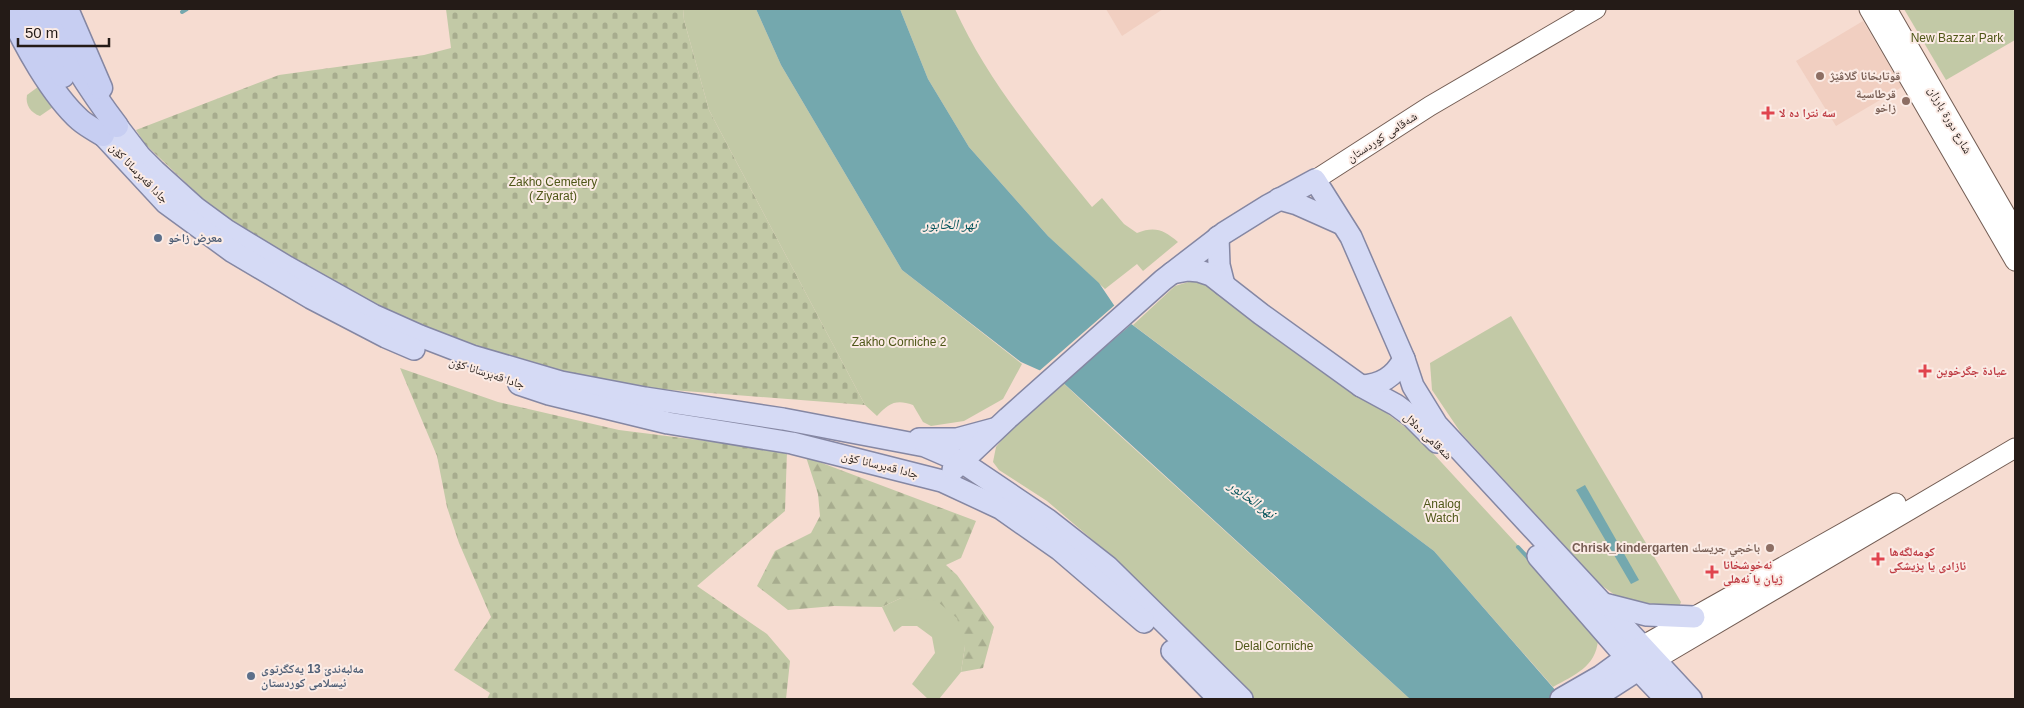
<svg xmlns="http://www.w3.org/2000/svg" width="2024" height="708" viewBox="0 0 2024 708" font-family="Helvetica,'Noto Naskh Arabic',sans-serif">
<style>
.built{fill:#f1cfc1}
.forest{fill:url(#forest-firs)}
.cemetery{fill:url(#cemetery-stones)}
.green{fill:#c2c9a6}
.water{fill:#74a8ae}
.pier{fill:#f6dcd1}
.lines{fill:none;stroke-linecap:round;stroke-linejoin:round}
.stream{stroke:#74a8ae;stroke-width:4}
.secondary-casing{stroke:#735d54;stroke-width:21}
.primary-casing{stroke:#8587a3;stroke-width:24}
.trunk-casing{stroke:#8587a3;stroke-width:25}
.secondary{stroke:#fff;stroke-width:19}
.primary{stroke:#d5daf5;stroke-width:21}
.trunk{stroke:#c7cef2;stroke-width:22}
.education-dot{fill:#8d6e63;stroke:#fbebe5;stroke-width:2}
.health-dot{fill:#e0444e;stroke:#fbebe5;stroke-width:2}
.service-dot{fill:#5c6f8a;stroke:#fbebe5;stroke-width:2}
.labels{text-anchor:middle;stroke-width:4;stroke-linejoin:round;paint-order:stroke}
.park-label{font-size:12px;fill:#4f5718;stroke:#fbebe5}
.education-label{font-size:12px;font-weight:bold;fill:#785e54;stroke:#fbebe5;text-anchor:end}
.health-label{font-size:12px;font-weight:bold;fill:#be3a42;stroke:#fbebe5;text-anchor:start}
.street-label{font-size:12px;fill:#241b17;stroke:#fbebe5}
.service-label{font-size:12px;font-weight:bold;fill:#4e5e75;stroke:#fbebe5;text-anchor:start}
.water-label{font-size:14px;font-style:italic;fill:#00525a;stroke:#fbebe5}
</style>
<defs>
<pattern id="forest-firs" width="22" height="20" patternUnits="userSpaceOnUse" patternTransform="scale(1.25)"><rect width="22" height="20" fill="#c2c9a6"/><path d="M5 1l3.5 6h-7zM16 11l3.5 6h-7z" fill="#a7ac8e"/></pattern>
<pattern id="cemetery-stones" width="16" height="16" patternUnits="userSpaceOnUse" patternTransform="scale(1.25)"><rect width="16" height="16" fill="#c2c9a6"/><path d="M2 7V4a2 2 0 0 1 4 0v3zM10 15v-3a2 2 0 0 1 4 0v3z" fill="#a7ac8e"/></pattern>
</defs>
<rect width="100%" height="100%" fill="#f6dcd1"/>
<g class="built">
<path d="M1106 9H1163L1122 36Z"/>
<path d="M1863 21 1902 87 1836 126 1796 61Z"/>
</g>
<path class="forest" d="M806 457 976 521 961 558 946 565 957 575 994 627 983 668 961 672 965 646 901 598 882 607 834 606 788 610 757 586 775 551 811 533 820 516 818 494Z"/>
<g class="cemetery">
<path d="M446 9H683L684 20 709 110 865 405 621 386 469 348 296 266 220 215 145 144 136 130 279 75 424 55 451 48Z"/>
<path d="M400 368 498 402 619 430 787 451 785 511 697 586 767 634 790 661 786 699H487L490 693 454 670 491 617 459 543 447 507 437 456Z"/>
</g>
<g class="green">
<path d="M683 9H756L781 65 902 270 1022 364 1003 399 964 421 931 426 923 422 913 405C896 399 889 403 877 416L865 405 709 110 684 20Z"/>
<path d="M900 9H955C988 82 1041 144 1092 207L1102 198 1124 224 1137 233C1155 226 1164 230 1178 242L1143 271 1137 264 1105 289 1048 236 969 147 928 79Z"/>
<path d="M1904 9H2013L2015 13V40L1946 80Z"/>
<path d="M42 84 56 105 40 116C31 113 25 105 27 95Z"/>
<path d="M1195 280 1210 285 1345 387 1384 411 1418 437 1586 619 1598 640C1596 667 1574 675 1553 687L1434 551 1133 325 1175 286Z"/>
<path d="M1511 316 1681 602 1679 607 1622 600 1601 585 1461 433 1432 390 1430 363Z"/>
<path d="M1059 379 1095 413 1410 699H1253L1108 553 1047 501 999 470 993 462 996 447 1015 424Z"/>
<path d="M901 598 937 601 957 618 965 646 961 672 939 699H928L912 684 935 653 932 637 917 626H902L894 632 882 607Z"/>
</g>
<g class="water">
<path d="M756 9H900L928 79 969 147 1048 236 1099 283 1122 317 1434 551 1563 699H1410L1059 379 1021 362 902 270 781 65Z"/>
<path d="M1585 485 1639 580 1631 584 1576 490Z"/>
</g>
<path class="pier" d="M1116 304 1124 315 1134 322 1061 385 1038 372Z"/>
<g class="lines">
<g class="stream">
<path d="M182 12 187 9"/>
<path d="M1518 547 1530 560"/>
</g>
<defs>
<g id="secondary">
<path d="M1869 9 2015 261"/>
<path d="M1887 9 2015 231"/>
<path d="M1315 180 1430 106 1596 9"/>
<path d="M1642 646 1896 503"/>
<path d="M1643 667 2015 448"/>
</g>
<g id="primary">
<path d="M117 126 140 156 155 171 196 208 226 230 287 267 373 315 420 336 472 356 561 382 645 398 783 419 925 446 962 462 1048 520 1108 567 1242 699"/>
<path d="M103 135 166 203 233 252 311 298 386 337 414 349"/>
<path d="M1279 199 1297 204 1342 224"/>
<path d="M1218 237 1219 265 1224 285"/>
<path d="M1172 273 1188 270 1199 271 1211 275 1261 314 1361 386 1396 405 1412 417 1437 442"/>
<path d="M519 384 549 394 668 423 792 443 942 481 1000 508 1060 550 1144 622"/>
<path d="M1361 386C1381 385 1394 377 1404 359"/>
<path d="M919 439H957L994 429"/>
<path d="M953 470 1008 418 1163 280 1224 233 1269 205 1315 180 1351 237 1404 359 1413 386 1437 425 1691 699"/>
<path d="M1538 556 1626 657 1666 699"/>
<path d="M1604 604 1647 615 1694 617"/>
<path d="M1172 651 1219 699"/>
<path d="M1561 699 1601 676 1638 649"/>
<path d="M1593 699 1638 670"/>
</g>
<g id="trunk">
<path d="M9 9C22 42 53 96 80 120 87 126 95 130 103 135"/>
<path d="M28 9 44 44 63 76"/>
<path d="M45 9C65 51 89 89 117 126"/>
<path d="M67 9 101 88"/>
</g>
</defs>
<use href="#secondary" class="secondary-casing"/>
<use href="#primary" class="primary-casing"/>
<use href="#trunk" class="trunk-casing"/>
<use href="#secondary" class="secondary"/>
<use href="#primary" class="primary"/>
<use href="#trunk" class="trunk"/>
</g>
<g class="education-dot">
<circle cx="1820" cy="76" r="5"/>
<circle cx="1906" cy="101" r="5"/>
<circle cx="1770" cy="548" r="5"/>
</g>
<g class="health-dot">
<path d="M1765.5 105.5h5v5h5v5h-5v5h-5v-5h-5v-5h5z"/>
<path d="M1922.5 363.5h5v5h5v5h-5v5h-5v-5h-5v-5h5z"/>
<path d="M1875.5 551.5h5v5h5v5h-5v5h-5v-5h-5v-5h5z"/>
<path d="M1709.5 564.5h5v5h5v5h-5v5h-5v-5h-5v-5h5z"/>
</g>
<g class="service-dot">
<circle cx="158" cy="238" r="5"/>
<circle cx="251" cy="676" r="5"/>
</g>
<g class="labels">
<g class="park-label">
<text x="1957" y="42">New Bazzar Park</text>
<text x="553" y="186">Zakho Cemetery<tspan x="553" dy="14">( Ziyarat)</tspan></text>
<text x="899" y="346">Zakho Corniche 2</text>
<text x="1442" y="508">Analog<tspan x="1442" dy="14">Watch</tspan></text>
<text x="1274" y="650">Delal Corniche</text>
</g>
<g class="education-label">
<text x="1830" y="80" text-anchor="start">قوتابخانا گلاڤێژ</text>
<text x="1896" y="98">قرطاسية<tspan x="1896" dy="14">زاخو</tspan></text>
<text x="1760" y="552">Chrisk_kindergarten باخجي جريسك</text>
</g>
<g class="health-label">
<text x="1779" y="117">سه نترا ده لا</text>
<text x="1936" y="375">عيادة جگرخوين</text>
<text x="1889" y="556">کومەلگەھا<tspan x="1889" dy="14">ئازادی یا پزیشکی</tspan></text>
<text x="1723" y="569">نەخوشخانا<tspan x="1723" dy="14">ژيان يا ئەهلى</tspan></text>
</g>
<g class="street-label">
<text transform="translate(1950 120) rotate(60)" y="4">شارع دورة بارزان</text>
<text transform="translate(1382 137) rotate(-33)" y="4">شەقامی کوردستان</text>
<text transform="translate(139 173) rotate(46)" y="4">جادا قەبرسانا کۆن</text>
<text transform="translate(487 373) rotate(18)" y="4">جادا قەبرسانا کۆن</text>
<text transform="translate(1428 436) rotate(44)" y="4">شەقامی دەلال</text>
<text transform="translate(880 465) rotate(14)" y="4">جادا قەبرسانا کۆن</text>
</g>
<g class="service-label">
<text x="168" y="242">معرض زاخو</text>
<text x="261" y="673">مەلبەندێ 13 یەکگرتوی<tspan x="261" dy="14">ئیسلامی کوردستان</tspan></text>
</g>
<g class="water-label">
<text x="950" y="229">نهر الخابور</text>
<text transform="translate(1252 499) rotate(36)" y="5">نهر الخابور</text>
</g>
</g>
<rect width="2024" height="708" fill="none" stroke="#241b17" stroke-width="20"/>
<path d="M18 38v8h91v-8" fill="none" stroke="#241b17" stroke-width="2.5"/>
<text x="25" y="38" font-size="15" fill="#241b17" stroke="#fbebe5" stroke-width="4" paint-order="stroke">50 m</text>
</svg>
